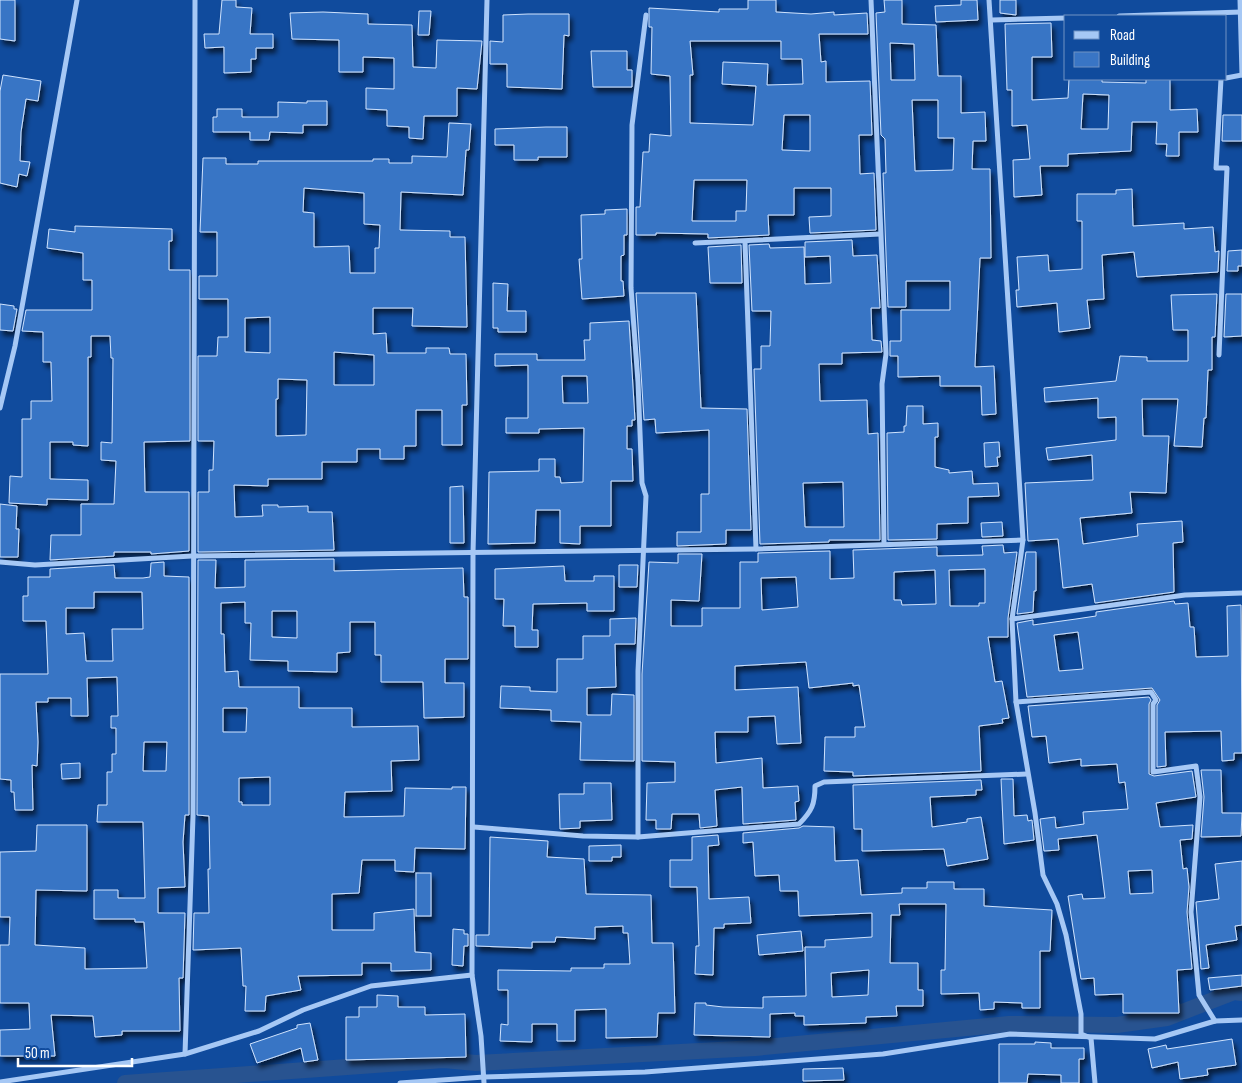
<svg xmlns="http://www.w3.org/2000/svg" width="1242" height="1083" viewBox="0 0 1242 1083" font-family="'Sofia Sans Condensed',sans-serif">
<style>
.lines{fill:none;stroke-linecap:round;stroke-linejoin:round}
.canal{stroke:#285390;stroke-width:16}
.building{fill:#3975c5;stroke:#cfe3fe;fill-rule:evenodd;filter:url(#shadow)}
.street{stroke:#a6c8f5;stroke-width:5}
</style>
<defs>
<filter id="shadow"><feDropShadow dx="3" dy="5" stdDeviation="2.5" flood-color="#0009"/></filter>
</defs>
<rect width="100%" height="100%" fill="#104b9d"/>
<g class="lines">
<path class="canal" d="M125 1083 444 1060 476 1063 755 1048 1009 1024 1117 1025 1167 1018 1234 992 1242 993"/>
</g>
<g class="building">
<path d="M0 0H15V41L0 39Z"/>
<path d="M222 0H236V7L252 8 250 34H273V48H256V59H251V72L224 73V47L205 48 204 34H219Z"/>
<path d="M748 0H776V12L811 14 834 12V15L867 13 868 34H819L821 62 826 61V82L870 81 872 135H859L860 174 874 173 876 230 810 233 809 217 831 216V188H794V215H768L769 235 708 238V234L656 233V235H636V207H640L643 152H649L650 134 671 136 670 76 651 74 652 27H649V8L719 12V9H748ZM690 41H781V59H802L803 84 767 85 768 64 723 62 722 84 756 86 753 125 690 123V75H693ZM784 115H810V151L782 150ZM694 180H747L746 211H736V221H692Z"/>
<path d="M884 0H902V24L936 25 938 76H961V113L985 112 986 141H973L972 169H990L991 258H980L975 365V367L994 366 996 414 982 415 981 386H940V376L898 377V356H890V341H901V310H950V281H906V307H888L883 173H886L885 139 881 135 876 13 885 12ZM890 43 914 44 915 80H891ZM912 100H938V138H954L953 170 915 171Z"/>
<path d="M961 0H977L978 20 936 22 935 6 961 5Z"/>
<path d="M1000 0H1016V15L1000 13Z"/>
<path d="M419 11H431L429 35H418Z"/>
<path d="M323 12 368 14V24L412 25 413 67 436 68 437 40 482 41 477 89 457 88V116H424L423 139 409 138V127L387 126V110L366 109V88L394 89V58L363 57V72H339V40L292 39 290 13Z"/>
<path d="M528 14H569V36L564 35 562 89 507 87V64H490V41L503 42V15Z"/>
<path d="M1051 23 1052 57H1032V100L1068 98 1069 79H1102V82L1146 83V79H1170V110L1197 109 1198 132H1179V156H1166L1167 144H1156L1157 122H1132L1131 151 1068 154V166H1040L1042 195 1014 197 1013 160 1030 159 1027 125 1012 126V90H1007L1005 24ZM1083 94 1109 95 1108 129H1081Z"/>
<path d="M591 51H627V70H632V87H593Z"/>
<path d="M3 75 41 81 38 101 26 99 21 132 20 161 30 162 27 176 19 174 17 187 0 183V91Z"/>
<path d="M307 101H327V125H303V133L270 132 269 140H250V132H213V117H217V109H242V117H278V102L307 103Z"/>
<path d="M1223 115H1242V141H1222Z"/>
<path d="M449 123 471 124 469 150H466L463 195 401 192 400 230 450 231V237H465L467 327 412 326 413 308H373V334L386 333 387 353H426V348H449L450 354H466L467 405H462V445H442V410H416V446H404V459H380V449H357V462H322V479H268V486L234 485 235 517 263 516 262 505H278V507L308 506V512H332L334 550 198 552V492H209V470H213L214 441H198V356H217L218 337H228V299H199V276H217V232H200L203 158H226V164H258V161H373V159H389V163H412V156L447 157ZM304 188 364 193V224L380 225 379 248H375V273H350L349 246 314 247V213L303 212ZM270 317V353L245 352V318ZM334 352 374 355V385H334ZM278 379 307 380 306 435 276 436V399H278Z"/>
<path d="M546 127H567V157H538V160H514V145H495V129Z"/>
<path d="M1132 189 1133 226 1184 223V229L1213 227 1215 252 1219 251 1218 272 1137 277 1134 252 1102 255 1104 299 1087 300 1090 328 1059 332 1057 303 1017 307 1016 290H1019L1017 257 1048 255 1049 271 1082 269V221H1077V194H1116V190Z"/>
<path d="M627 209V235H624V255L621 256V281H623L624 296 582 299 579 259H582L581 215 605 214V210Z"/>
<path d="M75 226 172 229V241H169V270H190V441L144 442 145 492H189V551L151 554V552H114V556L50 560 51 535H81V504H114L116 461 101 460V442L112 443 113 358H111L110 336H91V357H88V446L73 445V442H50V479L88 480V500L47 499V505L9 503 10 476 22 477V419H31V401H52L51 362H43V332L22 331 26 310H92V280H83V253L47 248 49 229 75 232Z"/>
<path d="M852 240 853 256 877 255 880 308H871L872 340 881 341 882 352 842 353V364H819L820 401 867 400 868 434 878 433 880 540H829V542L760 544 754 369H761V346H770L771 311H752L749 245 769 244 770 248 804 247 805 284 831 283 830 256 805 257V242ZM843 482 844 527H805L803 483Z"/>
<path d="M741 245 742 283H710L708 247Z"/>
<path d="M1242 250V266H1238V271H1227L1228 251Z"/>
<path d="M493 283 508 284 507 311H526V332H498V328H493Z"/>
<path d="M636 293H696L701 408 747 409 751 530H726V544L677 546V532H701V494H709V430L656 433 655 419 644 420Z"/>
<path d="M1217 294 1215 337H1212V370H1208L1206 418H1204L1202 447 1174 446 1178 399H1142L1143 436H1169L1166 493 1130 492 1132 513 1080 518 1083 544 1138 536 1137 524 1182 521 1183 542 1173 543 1174 592 1095 603 1092 584 1063 588 1058 539 1028 541 1025 483 1093 480 1092 455 1048 460 1046 448 1116 440V417L1098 418V398L1045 402 1044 388 1116 381 1120 356 1147 357V361H1188V330H1173L1171 295Z"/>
<path d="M1226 294H1242V336L1224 337Z"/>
<path d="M0 304 14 306V309H17L13 331 0 330Z"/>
<path d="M629 321 635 420H632V426H627V449H632L633 481H611V526H580V544L560 543V510H536L535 543 488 544 489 472 539 471V459H555V477H560L561 483 583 482 584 428 539 429V433H506V418H528V365L495 366V354H537V360H585L584 340H590V323ZM562 376H587L588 403H563Z"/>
<path d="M907 406H923V424L938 423V437H935V467L949 470V473L972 471 973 484 998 483 999 496 968 497V523L937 524V539L888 540 887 433 904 432V426H906Z"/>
<path d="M999 442 1000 457H997L998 466 985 467 984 443Z"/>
<path d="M463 486 464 543H450V487Z"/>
<path d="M0 504 17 506 16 529H19L18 557H0Z"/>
<path d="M1002 522 1003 536 982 537 981 523Z"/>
<path d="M1003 545 1004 553 1017 552 1008 618V637H988L995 682 1002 681 1009 718 1002 719 1003 723 979 726 981 771 853 776V772L824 771 825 737H855V727H865L859 685 853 686V683L809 688 806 662 735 666V690L798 687 801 743 777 744 775 716 748 717V732H715L716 763 762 758 763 788 798 786 799 801 795 802 796 820 743 824 742 787 715 790 717 826 700 828 699 814H672L671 829H656V820H646L647 783 675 782V762L642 761V674L649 562 678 563V554H702L699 601 671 600V626H702V608H740V562H758V553L830 551V579L854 578 853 550 937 547V556L983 555 982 546ZM985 569V603H979V606H950L949 570ZM935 570 936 604 902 605 901 600H894V572ZM796 577 798 607 762 610 761 578Z"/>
<path d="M1026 552H1036V591H1034L1033 612 1017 614Z"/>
<path d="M334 559V571L463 568 464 597H468V659H445V683H464V717L424 718 423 682H381V655H375V622H350V652L337 653V672L288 671V661L250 660 251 623H245V602L221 603V634H224L225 672 238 671 239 687H299V708H352V727L418 726 419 760 391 761 392 791 345 792 344 817 404 816 405 788 452 789V787H466L465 849 415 848 414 872 395 871V860H362L359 893 332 894V930H374V913L414 909 415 952 431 953V970L391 971V963H362V975L298 976 301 990 266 996 265 1011H245L246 986H243L241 948 193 950 194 913H209L208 869H210L209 816 197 815 198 560H216L215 588 245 587V560ZM272 611H297V638L272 637ZM223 708H247L246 732H223ZM270 777V805H242V802H239V778Z"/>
<path d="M164 562V576L189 577V815H185L183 842 185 887 158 888V913H185L183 978H179L180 1031H122V1035L95 1037 93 1016 51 1015 55 1056H0V1030L30 1029 29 1003H0V945H9L10 917H0V852L36 851 37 825H87V891L36 890 35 945 85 948V969L147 968 144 922H135V919H94V890H118V898H145L143 822H97L98 805H107V772H112V754H116V728H111V716H118L117 677 87 678 88 716H71V698H48V702H36L38 742 37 766 32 765 33 810H15L14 792H11V780L0 779V674H48L46 621H23V596H28V577H50V569L114 565 115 578H143L150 577 151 563ZM94 592H142L143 629H112L113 661H86L84 633 66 634V608H94ZM144 742H167L166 771H143Z"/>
<path d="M619 565H638L637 587H619Z"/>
<path d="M564 566 565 581H594V576H614V611H587V603L533 604 532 630H538V647H515V626H503L504 599H495V569Z"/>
<path d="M1174 601 1175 604 1188 603 1190 627H1194L1196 657 1228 656 1227 606 1241 605 1242 753H1234V760L1222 761 1221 731 1165 732 1166 766 1157 767V705L1160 700 1152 688 1027 697 1017 623 1033 620V625L1076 619 1096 616V612ZM1078 632 1083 669 1059 671 1054 635Z"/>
<path d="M636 618 635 644H615L616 687 587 688V715H611L612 694 634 695V761L580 760 581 722 551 721V710L500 708 501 686 530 687V691L557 692V659H583V636H610V619Z"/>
<path d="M1149 697 1151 700 1149 704V774L1154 776 1192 771 1196 797 1156 803 1160 827 1193 825 1192 839 1180 840 1183 869 1187 868 1189 887 1187 912 1192 969 1177 970 1179 1013H1123V994L1095 995 1094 978 1081 979 1068 896 1082 894 1083 899 1105 898 1097 835 1058 839 1059 850 1044 851 1040 819 1055 817 1056 828 1084 824 1083 812 1128 809 1125 782 1119 783 1117 764 1081 766V759L1049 763 1046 736 1032 737 1028 706ZM1152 870 1153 893 1130 894 1128 871Z"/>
<path d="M80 763V778L62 779 61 764Z"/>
<path d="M1201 770H1221L1222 813H1242L1241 836 1201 837 1204 797Z"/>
<path d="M1001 779H1013L1014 816 1027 815 1028 821 1032 820 1034 840 1004 844Z"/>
<path d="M981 780 982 790H976V795L930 797 932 827 967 822V819L981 817 988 859 947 866 944 849 862 851V829H854L853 785Z"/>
<path d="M584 783H611L612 820 580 821V828L560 829 559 794H584Z"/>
<path d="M803 826 834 827 835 861 858 860 861 895 902 893V888H927V882H954V889H984V906L1052 910 1050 951H1040V1008H1022V1003L994 1002V1009L980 1010 979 993 941 994V970H945L946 904H899L900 915H891L890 963H918V990H923V1006H896L897 1016 866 1017V1023L804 1025V1016H795V1013L770 1014V1037L694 1035 695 1003H706V1005L723 1007 763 1008V997L806 996 805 947H825V940L872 937V913L799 916 798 891H780L779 875 755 876 753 842 743 843V833L799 828ZM869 970 868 995 832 997 831 973Z"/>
<path d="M718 835 719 845 708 846 709 899 749 897 751 923 724 924V928H714L713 975 695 974 696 946H699L697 887H670V860H692V837Z"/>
<path d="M490 837 548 841 547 857 584 859 586 894 651 895 652 943H673L675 1013H658L657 1037 606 1038V1009L575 1010V1041H557V1024H532V1042L500 1041 501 1024 508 1025V990H498V970L571 971V968H604V964H630L628 933H623V926L595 927V939L556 937 555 942H532V948L476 946V935H489Z"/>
<path d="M621 845V857H612V861H589V846Z"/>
<path d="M1242 861V925L1235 926 1237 940 1206 945 1209 968 1201 969 1196 902 1219 899 1215 864Z"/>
<rect x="416" y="873" width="15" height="43"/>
<path d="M453 929 464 930V934H468V946H464L463 966 452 965Z"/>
<path d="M801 931 803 951 759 955 757 935Z"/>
<path d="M1242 975V986L1210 990 1208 978Z"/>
<path d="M377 995 398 996V1007H425V1015L465 1014 466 1057 346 1060V1017H359V1007H377Z"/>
<path d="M310 1023 318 1060 304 1062 301 1048 257 1063 250 1044 297 1028V1025Z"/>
<path d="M1232 1039 1236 1065 1207 1069 1208 1075 1180 1079 1178 1062 1152 1068 1148 1049 1166 1045 1167 1049Z"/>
<path d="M1035 1042 1051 1043V1048H1084V1059H1079V1083H1061V1075L1028 1074 1027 1083H999V1044H1035Z"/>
<path d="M843 1068 844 1080 803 1081V1069Z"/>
</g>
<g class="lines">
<g class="street">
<path d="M871 0 886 354 882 384 884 544"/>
<path d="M989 0 1023 540 1012 619 1016 702 1035 813 1043 875 1057 904 1066 935 1081 1014V1034L1091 1038 1095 1083"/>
<path d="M1240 0 1242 75"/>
<path d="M1119 16 1241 12"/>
<path d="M992 20 1066 18"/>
<path d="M1226 78 1242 75"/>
<path d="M745 242 756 549"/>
<path d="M695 243 880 234"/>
<path d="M1219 355 1227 168H1216L1221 79"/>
<path d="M0 408 15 346 77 0"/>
<path d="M0 562 35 565 192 556 756 549 1023 540"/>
<path d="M1012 619 1185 595 1242 593"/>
<path d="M1016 702 1151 692 1156 700 1153 704V772L1196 766 1200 797 1191 912 1199 995 1215 1021"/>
<path d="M474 827 583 836 638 837 799 824C812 811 815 804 815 786L824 782 1027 774"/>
<path d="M638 837V671L646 496 642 483 638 382 631 288 632 125 646 15"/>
<path d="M185 1054 193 816 195 0"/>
<path d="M0 1082 185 1054 259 1031 303 1010 371 986 472 975"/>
<path d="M400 1083 484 1077 645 1072 883 1054 1010 1034 1155 1039 1215 1021 1242 1020"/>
<path d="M484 1083 481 1036 472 975 473 553 487 0"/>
</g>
</g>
<rect x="1064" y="15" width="162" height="65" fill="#104b9d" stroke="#7093c4"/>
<rect x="1074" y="31" width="25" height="8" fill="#a6c8f5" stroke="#7093c4"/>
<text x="1110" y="40" font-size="15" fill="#ffffff">Road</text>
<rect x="1074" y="52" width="25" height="15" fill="#3975c5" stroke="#7093c4"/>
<text x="1110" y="65" font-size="15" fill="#ffffff">Building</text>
<path d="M18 1058v8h114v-8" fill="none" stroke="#ffffff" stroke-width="2.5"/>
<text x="25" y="1058" font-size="15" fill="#ffffff" stroke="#104b9d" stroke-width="4" paint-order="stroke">50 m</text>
</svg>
